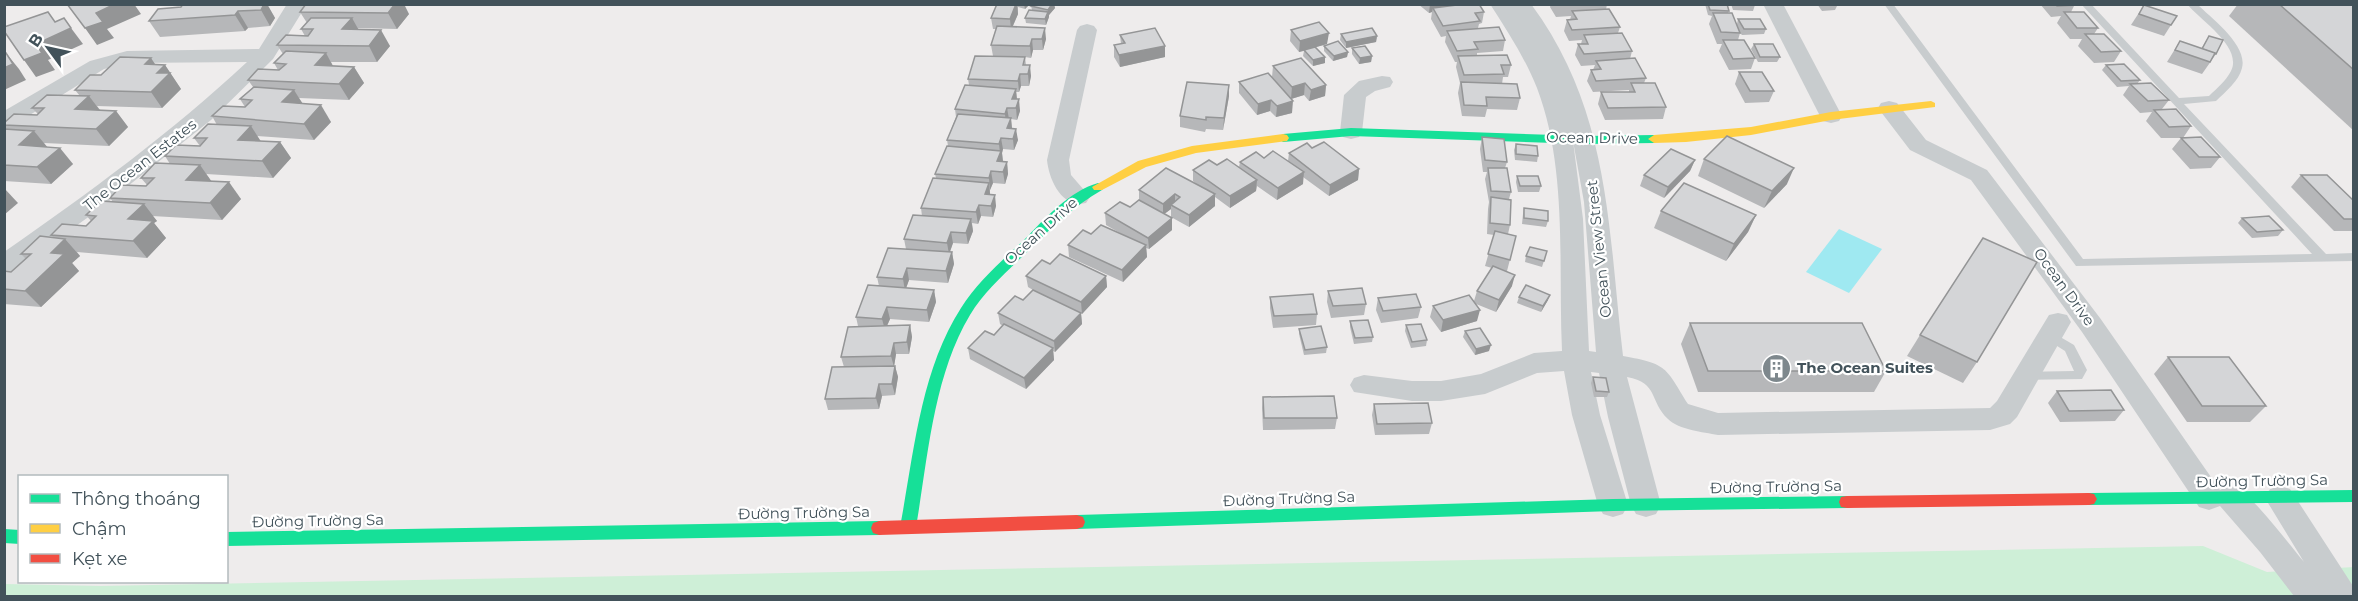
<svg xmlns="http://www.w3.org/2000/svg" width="2358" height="601" viewBox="0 0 2358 601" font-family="Montserrat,sans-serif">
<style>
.green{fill:#ceefd7}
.water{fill:#9fe9f1}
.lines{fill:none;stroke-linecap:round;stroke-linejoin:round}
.lane{fill:#c8ccce;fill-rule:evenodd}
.street{fill:#c8ccce;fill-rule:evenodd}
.fast{fill:#16e098;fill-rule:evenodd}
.slow{fill:#ffcf43;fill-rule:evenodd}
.jam{fill:#f24e42;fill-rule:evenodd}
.wall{fill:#b6b7b9}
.shaded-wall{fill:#949596}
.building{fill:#d4d5d7;stroke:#949596;stroke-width:1.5}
.labels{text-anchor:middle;stroke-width:4.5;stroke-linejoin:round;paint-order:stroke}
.street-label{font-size:15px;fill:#42525a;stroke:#fff}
.poi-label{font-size:15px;font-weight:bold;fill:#42525a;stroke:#fff;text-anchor:start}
</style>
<rect width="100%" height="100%" fill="#eeecec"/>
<path class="green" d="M2203 546 2267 572 2354 567 2353 596H5V584L101 586Z"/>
<path class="water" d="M1839 229 1882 249 1849 293 1806 272Z"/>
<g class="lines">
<g class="lane">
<path d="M1884 4H1893L2083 259 2312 254 2081 4H2091L2179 98 2209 96C2217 88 2226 81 2231 71 2243 47 2200 20 2187 4H2197C2211 18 2248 45 2242 68 2239 81 2225 92 2216 101L2184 104 2326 254 2354 253V261L2076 266Z"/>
<path d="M2050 331 2074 345 2087 370 2082 379 2021 380 2019 377 2021 374 2025 372 2074 371 2065 351 2046 339 2044 336 2046 333Z"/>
</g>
<g class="street">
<path d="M287 4H307L273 59 211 120 94 213 13 271 4 274V252C89 193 172 132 247 62L128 63 104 69 12 126 4 128V111L90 61 127 51 259 49Z"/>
<path d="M1490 4H1510L1529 33 1510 4H1531C1611 112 1608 230 1623 356 1668 364 1665 367 1688 404L1718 413 1990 408 1997 401 2049 315 2058 313 2067 315 2071 322 2017 417 2010 424 1990 430 1718 435C1703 432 1679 430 1668 419 1649 401 1659 383 1627 377L1661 505 1656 514 1646 517 1636 514 1631 505 1608 417 1599 373 1591 372 1600 415 1628 505 1623 514 1613 517 1603 514 1598 505 1572 415 1564 371 1537 373 1485 394 1441 401H1412L1354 392 1350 385 1354 378 1364 375 1412 381H1441L1481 374 1534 353 1562 351C1558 265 1568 170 1537 88 1525 58 1508 32 1490 4ZM1573 141 1584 202 1596 352 1589 351 1583 219Z"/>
<path d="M1763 4H1783L1842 116 1839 121 1831 123 1823 121 1820 116Z"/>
<path d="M1087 24 1094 26 1097 30 1069 160 1071 175 1090 197 1086 203C1062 209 1049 180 1047 160L1077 30 1080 26Z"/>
<path d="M1382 76 1390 77 1393 82 1390 87 1375 91 1366 97 1362 132 1359 137 1351 139 1343 137 1340 132 1344 95 1359 81Z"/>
<path d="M1889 101 1897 103 1926 140 1987 170 2100 318 2220 490C2226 487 2230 485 2237 488 2252 495 2292 548 2304 562L2265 498 2270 489 2280 486 2290 489 2353 586 2354 596H2294L2260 552 2220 506 2209 510 2199 507 2082 332 1971 180 1910 150 1878 108 1881 103Z"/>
</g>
<g class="fast">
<path d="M1351 128 1585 136 1654 135 1660 139 1654 143 1585 144 1351 136 1283 142 1277 138 1283 134Z"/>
<path d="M1098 183 1102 184 1104 187 1102 190C1074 206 1051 228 1028 251 1008 271 985 290 970 315 933 377 928 458 916 527L914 532 908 534 902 532 900 527C914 454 920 372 961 308 978 281 1003 260 1026 238 1045 218 1070 191 1098 183Z"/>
<path d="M2354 490V502L2089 505 2084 504 2081 499 2084 494 2089 493Z"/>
<path d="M1847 496 1853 497 1855 502 1853 507 1847 508 1613 511 1077 529 1071 527 1069 522 1071 517 1077 515 1613 499Z"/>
<path d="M879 521 885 523 887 528 885 533 879 535 226 546V532Z"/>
<path d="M4 529 20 530V544L4 543Z"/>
</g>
<g class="slow">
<path d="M1931 101 1935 103V107L1831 120 1751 135 1686 142 1654 143 1648 139 1654 135 1751 127 1831 112Z"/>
<path d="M1283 134 1287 135 1289 138 1287 141 1196 153 1146 167 1102 190H1094L1092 187 1138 161 1192 146Z"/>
</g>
<g class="jam">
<path d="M2089 493 2094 494 2097 499 2094 504 2089 505 1847 508 1841 507 1839 502 1841 497 1847 496Z"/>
<path d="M1077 515 1083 517 1085 522 1083 527 1077 529 879 535 873 533 871 528 873 523 879 521Z"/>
</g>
</g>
<g class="wall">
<path d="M183 4H267L275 18 270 26 248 28 245 31 160 37 149 21 181 7Z"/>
<path d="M306 4 409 14 397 29 357 28 390 46 377 62H331L333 66 354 67 364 83 349 100 299 98 303 104 331 122 314 140 257 136 260 141 280 142 291 158 273 178 206 174 211 181 241 199 222 220 152 216 157 221 154 223 166 238 147 258 77 252 80 256 72 263 79 271 41 307 4 304V271L11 272 26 259 21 254 54 238 51 235 86 226 91 221 86 215 113 202 110 198 146 186 147 185 141 178 170 164 165 156 200 146 194 138 217 125 212 116 245 107 240 99 253 87 248 80 278 70 274 63 283 54 277 45 305 36 301 29 307 23 300 12Z"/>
<path d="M997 4H1030L1025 9 1018 7V14L1013 26 1046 39 1043 50H1033L1031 58 1025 57 1026 65 1031 76 1029 86H1021L1019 92H1016L1017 99 1020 111 1017 120 1011 119 1012 129 1018 140 1014 150 1003 149 1002 153 1003 162H1007L1008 174 1005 184 993 183 990 190V195L996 206 993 217 981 216 978 224 972 223 973 231 968 244 953 243 950 252H952L954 264 948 283 909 280 906 288 934 290 936 302 929 322 890 319 887 326 910 325 912 337 909 354H896L894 366H895L898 377 895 395 882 396 879 409 828 410 825 399 844 367 841 357 858 326 856 317 879 286 877 277 906 249 904 239 922 216 921 208 936 178 935 174 948 146 947 140 956 117 955 109 969 85 968 79 993 56 991 45 996 29H993L991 18Z"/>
<path d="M1033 4H1059L1058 6 1054 5 1055 8 1049 15V17L1046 25 1026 23 1025 18 1032 10 1031 6Z"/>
<path d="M1418 4H1452L1446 7 1484 12 1482 23 1479 24 1478 28 1505 40 1503 51 1477 53V56L1511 65 1508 77H1503L1502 84 1520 98 1517 110 1487 109 1485 117 1462 116 1458 93 1460 83 1456 67 1457 62H1455L1445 42 1446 36 1441 37 1431 19 1432 12 1429 13Z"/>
<path d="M1551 4H1607L1606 10 1620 27 1618 33 1632 51 1630 59 1646 78 1644 83 1666 107 1663 119 1605 120 1598 104 1601 92H1629V90L1593 92 1587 81 1591 70H1593L1595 65 1581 66 1575 55 1578 44H1581L1582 40 1569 41 1564 31 1567 20H1570L1571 16 1556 17 1550 7Z"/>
<path d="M1705 4H1727L1729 11 1728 13 1737 24 1738 19 1766 29 1764 34 1742 35 1740 33 1738 40 1755 58 1751 69 1729 70 1719 51 1722 44H1717L1709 24 1712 16 1708 15Z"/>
<path d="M1731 4H1755V5L1753 11 1733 10Z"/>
<path d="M1817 4H1838L1835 10 1822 11Z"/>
<path d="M2040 4H2075L2071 12 2098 28 2094 34 2121 51 2114 62 2094 63 2078 46 2082 39H2070L2057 23 2061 16 2051 17Z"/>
<path d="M2238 4H2354V131L2229 16Z"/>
<path d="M2144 5 2171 25 2164 36 2131 25Z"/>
<path d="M1291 30 1327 44 1316 47 1325 57V63L1313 66 1303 56 1304 51 1299 52 1290 41Z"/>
<path d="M1341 34 1377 36 1376 42 1346 48 1340 40Z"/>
<path d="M1120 35 1165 46V57L1120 67 1114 57V45L1121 44Z"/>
<path d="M2209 36 2216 54 2202 74 2167 62 2180 41 2201 49Z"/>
<path d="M1754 44 1780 57 1777 62H1758L1751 49Z"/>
<path d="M1324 46 1348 52 1347 57 1333 61 1324 51Z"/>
<path d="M1352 48 1372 56 1371 62 1359 64 1352 54Z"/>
<path d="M156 65H165L181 89 162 108 97 106 100 110 116 111 128 127 109 146 44 143 47 147 73 164 51 184 4 181V123L37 115 38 114 32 108 80 96 75 90 101 75Z"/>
<path d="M2106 65 2140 80 2137 84 2169 100 2162 109 2191 126 2183 138 2220 157 2211 168 2190 169 2172 149 2181 138H2161L2146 121 2152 112 2140 113 2123 95 2129 86 2117 87 2102 70Z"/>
<path d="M1273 66 1326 85 1325 96 1309 101 1304 95 1291 99 1272 77Z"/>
<path d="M1739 72 1774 91 1769 102 1745 103 1735 84Z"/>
<path d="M1268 73 1292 113 1276 117 1270 111 1257 115 1239 93V82Z"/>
<path d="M1229 85V96L1223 130 1206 129 1205 132 1180 127V116Z"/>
<path d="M1482 137 1507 162 1505 168 1511 192 1509 199 1510 225 1508 234 1516 236 1507 271 1512 286 1496 312 1476 304 1477 321 1441 332 1430 317 1433 306 1474 301 1477 291 1492 268 1485 266 1494 235 1487 234 1488 209 1489 202 1485 179 1487 172H1483L1480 149Z"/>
<path d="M1516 144 1538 156 1537 162 1515 160 1514 150Z"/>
<path d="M1312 148 1359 169 1358 180 1329 196 1303 177V184L1277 200 1257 186 1256 191 1230 208 1215 197V206L1189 227 1171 217V209L1164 214 1172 218V230L1149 249 1146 248 1147 257 1123 282 1069 257 1068 245 1091 234 1125 236 1106 225 1105 213 1130 207 1139 200V190L1198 185 1193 181V170L1217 165 1239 167 1240 162 1264 158 1288 161 1289 153Z"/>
<path d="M1704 159 1787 184 1764 208 1698 176Z"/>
<path d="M1695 160 1690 171 1664 198 1640 186 1644 175Z"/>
<path d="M2301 175 2354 201V231H2334L2291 187Z"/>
<path d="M1517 176 1541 186 1539 192H1518L1516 182Z"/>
<path d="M1524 208 1548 221 1546 227 1522 224 1523 214Z"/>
<path d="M1661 211 1756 215 1748 232 1726 261 1654 228Z"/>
<path d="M2242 218 2283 230 2278 236 2252 238 2238 223Z"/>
<path d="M1547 251 1542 267 1525 262 1526 256Z"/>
<path d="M1050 264 1106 276 1107 287 1082 314 1081 313 1082 324 1055 352 1053 351 1054 360 1026 389 970 359 968 348 994 335 1003 326 1000 324 998 313 1023 300 1033 290 1028 287 1026 276Z"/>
<path d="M1328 291 1366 304 1364 315 1331 318 1327 302Z"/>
<path d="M1270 297 1317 314 1316 325 1273 328 1270 308Z"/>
<path d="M1519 297 1548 300 1541 312 1517 303Z"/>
<path d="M1378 298 1421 307 1418 318 1381 323 1376 310Z"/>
<path d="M1350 321 1373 337 1372 342 1354 344 1350 327Z"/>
<path d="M1690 323 1886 371 1874 392H1698L1681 344Z"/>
<path d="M1406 325 1427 340 1426 346 1411 348 1405 331Z"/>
<path d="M1299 329 1327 347 1326 353 1304 355 1299 334Z"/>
<path d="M1465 331 1489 351 1475 355 1463 337Z"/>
<path d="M1920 335 1977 362 1963 383 1907 356Z"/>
<path d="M2168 357 2266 406 2250 422H2187L2154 374Z"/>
<path d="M1593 377 1609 392 1607 397H1594L1591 383Z"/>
<path d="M2057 391 2124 410 2115 421 2060 422 2048 403Z"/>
<path d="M1263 397 1337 418 1335 429 1263 430 1262 408Z"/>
<path d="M1374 404 1432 423 1429 434 1375 435 1372 415Z"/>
</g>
<g class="shaded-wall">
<path d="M115 4H134L141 14 107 29 114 38 97 45 85 28 96 13Z"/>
<path d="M264 4H267L275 18 270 26 261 10Z"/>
<path d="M395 4H404L409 14 397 29 388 13Z"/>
<path d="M1016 4H1017L1018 14 1011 30 1010 19Z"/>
<path d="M1024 4H1030L1025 9Z"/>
<path d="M1052 4H1054L1055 8 1049 15V17L1046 25 1045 19 1048 13V10Z"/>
<path d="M1430 4H1452L1434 11 1433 8 1432 12 1429 13Z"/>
<path d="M238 11 248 28 245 31 235 15Z"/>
<path d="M352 18 361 34 342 29Z"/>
<path d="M71 28 83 44 48 60 55 70 36 77 24 60 36 44Z"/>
<path d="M1045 28 1046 39 1043 50 1042 39Z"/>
<path d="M381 30 390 46 377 62 369 46Z"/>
<path d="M1329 33 1327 44 1299 52 1300 41Z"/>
<path d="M1377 36 1376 42 1346 48V42Z"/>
<path d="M1032 39 1033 50 1031 58 1030 46Z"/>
<path d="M1165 46V57L1120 67 1119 55Z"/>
<path d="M1348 52 1347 57 1333 61 1334 56Z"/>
<path d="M6 53 19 69 26 80 4 90V68Z"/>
<path d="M326 53 335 70 315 65Z"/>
<path d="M1372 56 1371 62 1359 64 1360 58Z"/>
<path d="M1325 57V63L1313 66V60Z"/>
<path d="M151 58 159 70 165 65 181 89 162 108 151 92 145 64Z"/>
<path d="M1030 65 1031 76 1029 86 1028 74Z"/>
<path d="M354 67 364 83 349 100 339 84Z"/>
<path d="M1020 74 1021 86 1019 92 1018 81Z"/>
<path d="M1305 83 1304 95 1291 99 1292 87Z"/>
<path d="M1229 85V96L1223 130 1224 118Z"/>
<path d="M1326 85 1325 96 1309 101 1311 90Z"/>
<path d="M1016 89 1017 101 1012 99Z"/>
<path d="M294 90 304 106 282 102Z"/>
<path d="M89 96 102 113 75 109Z"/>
<path d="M1019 99 1020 111 1017 120 1016 108Z"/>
<path d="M1271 100 1270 111 1257 115 1258 104Z"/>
<path d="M1293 101 1292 113 1276 117 1277 106Z"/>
<path d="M321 105 331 122 314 140 304 124Z"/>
<path d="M1007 108 1009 119 1006 125 1005 114Z"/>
<path d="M116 111 128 127 109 146 96 129Z"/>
<path d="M1011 118 1012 129 1008 140 1007 128Z"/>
<path d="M251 126 262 143 238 140Z"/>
<path d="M1016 129 1018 140 1014 150 1013 139Z"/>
<path d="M34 131 48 148 19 145Z"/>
<path d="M1001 138 1003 149 1002 153 1003 162 999 173 997 161 1000 153 999 144Z"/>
<path d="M280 142 291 158 273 178 262 161Z"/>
<path d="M60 148 73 164 51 184 37 167Z"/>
<path d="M1695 160 1690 171 1664 198 1668 187Z"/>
<path d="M1007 162 1008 174 1005 184 1003 172Z"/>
<path d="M200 165 212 182 186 180Z"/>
<path d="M1794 168 1787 184 1764 208 1772 191Z"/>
<path d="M1359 169 1358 180 1329 196 1330 185Z"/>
<path d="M991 171 993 183 990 190 989 178Z"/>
<path d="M1304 172 1303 184 1277 200 1278 188Z"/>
<path d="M1257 180 1256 191 1230 208V196Z"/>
<path d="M229 182 241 199 222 220 210 203Z"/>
<path d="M989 183 990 194H985Z"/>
<path d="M4 188 18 203 4 215Z"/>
<path d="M1175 194V206L1171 205V209L1163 215V204Z"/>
<path d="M1215 194V206L1189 227V215Z"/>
<path d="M995 195 996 206 993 217 991 206Z"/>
<path d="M144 204 157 221 154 223 166 238 147 258 133 241 128 219Z"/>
<path d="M979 205 981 216 978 224 976 212Z"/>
<path d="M1756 215 1748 232 1726 261 1734 244Z"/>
<path d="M1172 218V230L1149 249 1148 238Z"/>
<path d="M971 219 973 231 968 244 966 233Z"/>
<path d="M951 232 953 243 949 254 947 243Z"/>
<path d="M65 239 80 256 72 263 79 271 41 307 25 291 51 253Z"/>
<path d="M1146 245 1147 257 1123 282 1122 270Z"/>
<path d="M952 252 954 264 948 283 946 271Z"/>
<path d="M907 268 909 280 905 291 903 279Z"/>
<path d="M1515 275 1512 286 1496 312 1499 300Z"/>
<path d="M1106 276 1107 287 1082 314 1081 302Z"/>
<path d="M934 290 936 302 929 322 927 310Z"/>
<path d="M1550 295 1548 300 1541 312 1543 306Z"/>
<path d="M887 307 890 319 885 330 882 319Z"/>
<path d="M1480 310 1477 321 1441 332 1443 320Z"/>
<path d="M1081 313 1082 324 1055 352 1054 341Z"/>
<path d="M910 325 912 337 909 354 907 342Z"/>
<path d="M894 343 896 354 894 367 891 356Z"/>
<path d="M1491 345 1489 351 1475 355 1476 349Z"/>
<path d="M1053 348 1054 360 1026 389 1024 378Z"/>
<path d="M895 366 898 377 895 395 892 384Z"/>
<path d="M879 384 882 396 879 409 876 398Z"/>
</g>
<g class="building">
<path d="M67 4H115L96 13 103 22 85 28Z"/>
<path d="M183 4H264L261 10 238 11 235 15 149 21 158 9 181 7Z"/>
<path d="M306 4H395L388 13 300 12Z"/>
<path d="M997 4H1016L1010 19 991 18Z"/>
<path d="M1033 4H1052L1048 10 1031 6Z"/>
<path d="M1465 4H1479L1484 12 1475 13 1480 21 1443 26 1433 8Z"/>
<path d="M1708 4H1727L1729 11 1710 10Z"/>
<path d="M2056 4H2075L2076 5 2057 6Z"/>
<path d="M2279 4H2354V70Z"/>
<path d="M2144 5 2177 16 2171 25 2139 14Z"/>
<path d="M1609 9 1620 27 1572 30 1567 20 1577 19 1572 11Z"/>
<path d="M1029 10 1048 12 1045 19 1025 18Z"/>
<path d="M48 12 55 22 64 18 71 28 36 44 42 53 24 60 4 31V27Z"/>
<path d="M2064 12H2084L2098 28H2077Z"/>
<path d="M1713 13H1732L1740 33 1721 32Z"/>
<path d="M311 18H352L342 29 381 30 369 46 277 45 286 35 308 36 313 29H301Z"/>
<path d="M1738 19H1760L1766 29H1744Z"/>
<path d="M1319 22 1329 33 1300 41 1291 30Z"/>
<path d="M997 26 1045 28 1042 39H1032L1030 46 991 45Z"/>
<path d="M1499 27 1505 40 1474 42 1478 49 1457 51 1447 31Z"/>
<path d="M1155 28 1165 46 1119 55 1114 45 1125 43 1120 35Z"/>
<path d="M1372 28 1377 36 1346 42 1341 34Z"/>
<path d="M1622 33 1632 51 1584 54 1578 44H1588L1584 35Z"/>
<path d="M2085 34H2104L2121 51 2101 52Z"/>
<path d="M2209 36 2223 40 2216 54 2202 49Z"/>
<path d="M1723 40H1744L1755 58 1733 59Z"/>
<path d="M1338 41 1348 52 1334 56 1324 46Z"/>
<path d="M2180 41 2215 53 2210 62 2175 50Z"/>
<path d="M1754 44H1773L1780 57H1760Z"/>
<path d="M1365 46 1372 56 1360 58 1352 48Z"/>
<path d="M1315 47 1325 57 1313 60 1304 50Z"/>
<path d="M286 51 326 53 315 65 354 67 339 84 248 80 258 69 279 70 286 64 274 63Z"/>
<path d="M6 53 13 64 4 68V54Z"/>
<path d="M1507 55 1511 65H1501L1504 74 1464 75 1458 56Z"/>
<path d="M975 56 1025 57 1023 65H1030L1028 74H1020L1018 81 968 79Z"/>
<path d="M120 57 151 58 145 64 165 65 157 73H170L151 92 75 90 90 75H101Z"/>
<path d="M1301 58 1326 85 1311 90 1305 83 1292 87 1273 66Z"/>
<path d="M1635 58 1646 78 1596 81 1591 70 1601 69 1596 61Z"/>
<path d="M2124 64 2140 80 2121 81 2106 65Z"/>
<path d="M1739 72H1762L1774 91H1750Z"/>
<path d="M1268 73 1293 101 1277 106 1271 100 1258 104 1239 82Z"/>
<path d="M1187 82 1229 85 1224 118 1206 117V120L1180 116Z"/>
<path d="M1461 82 1517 84 1520 98 1486 97 1487 106 1464 105Z"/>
<path d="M1631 83H1655L1666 107 1608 108 1601 92H1635Z"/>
<path d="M2151 83 2169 100 2148 101 2130 84Z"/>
<path d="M965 85 1016 89 1012 99H1019L1016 108H1007L1005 114 955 109Z"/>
<path d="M254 87 294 90 282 102 321 105 304 124 212 116 223 106 245 107 252 100 240 99Z"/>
<path d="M47 95 89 96 75 109 116 111 96 129 4 125V123L14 114 37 115 44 108H32Z"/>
<path d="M2176 109 2191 126 2169 127 2154 110Z"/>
<path d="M958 114 1011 118 1007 128 1016 129 1013 139 1001 138 999 144 947 140Z"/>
<path d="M208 124 251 126 238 140 280 142 262 161 165 156 176 145 200 146 207 138H194Z"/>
<path d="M4 129 34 131 19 145 60 148 37 167 4 165Z"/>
<path d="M1727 136 1794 168 1772 191 1704 159Z"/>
<path d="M1482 137 1504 139 1507 162 1485 160Z"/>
<path d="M2201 137 2220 157H2199L2181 138Z"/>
<path d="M1324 142 1359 169 1330 185 1289 153 1307 143 1312 148Z"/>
<path d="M1516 144 1537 146 1538 156 1516 154Z"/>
<path d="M947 146 1001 151 997 161 1007 162 1003 172 991 171 989 178 935 174Z"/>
<path d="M1671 149 1695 160 1668 187 1644 175Z"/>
<path d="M1273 151 1304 172 1278 188 1240 162 1256 152 1264 158Z"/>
<path d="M1227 159 1257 180 1230 196 1193 170 1209 160 1217 165Z"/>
<path d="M155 163 200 165 186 180 229 182 210 203 110 198 122 185 146 186 154 178H141Z"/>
<path d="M1166 168 1215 194 1189 215 1171 205 1180 197 1175 194 1163 204 1139 190Z"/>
<path d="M1488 168H1507L1511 192 1491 191Z"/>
<path d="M2301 175H2327L2354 201V219H2344Z"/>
<path d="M1517 176H1538L1541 186H1520Z"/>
<path d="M933 178 989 183 985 194 995 195 991 206 979 205 976 212 921 208Z"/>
<path d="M1684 183 1756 215 1734 244 1661 211Z"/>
<path d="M1491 197 1511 200 1510 225 1490 223Z"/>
<path d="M1139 200 1172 218 1148 238 1105 213 1120 202 1130 207Z"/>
<path d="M101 201 144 204 128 219 153 221 133 241 51 235 62 224 86 226 96 216 86 215Z"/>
<path d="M1524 208 1548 211V221L1524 218Z"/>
<path d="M913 215 971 219 966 233 951 232 947 243 904 239Z"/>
<path d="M2269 216 2283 230 2257 232 2242 218Z"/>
<path d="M1101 225 1146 245 1122 270 1068 245 1083 230 1091 234Z"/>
<path d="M1495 231 1516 236 1510 260 1488 254Z"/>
<path d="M40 236 65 239 51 253 64 254 25 291 4 289V271L11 272 31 254H21Z"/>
<path d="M1983 238 2037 262 1977 362 1920 335Z"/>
<path d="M1530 247 1547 251 1544 261 1526 256Z"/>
<path d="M888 248 952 252 946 271 907 268 903 279 877 277Z"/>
<path d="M1060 254 1106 276 1081 302 1026 276 1042 260 1050 264Z"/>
<path d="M1493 266 1515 275 1499 300 1477 291Z"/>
<path d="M868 285 934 290 927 310 887 307 882 319 856 317Z"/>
<path d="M1526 285 1550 295 1543 306 1519 297Z"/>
<path d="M1362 288 1366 304 1333 306 1328 291Z"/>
<path d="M1033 290 1081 313 1054 341 998 313 1015 296 1023 300Z"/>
<path d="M1313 294 1317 314 1274 316 1270 297Z"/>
<path d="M1416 294 1421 307 1383 311 1378 298Z"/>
<path d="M1469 295 1480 310 1443 320 1433 306Z"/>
<path d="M1368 320 1373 337 1355 338 1350 321Z"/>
<path d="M1690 323H1862L1886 371H1708Z"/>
<path d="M1004 324 1053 348 1024 378 968 348 985 331 994 335Z"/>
<path d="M1421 324 1427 340 1412 342 1406 325Z"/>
<path d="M910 325 907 342 894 343 891 356 841 357 848 327Z"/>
<path d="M1321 326 1327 347 1305 350 1299 329Z"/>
<path d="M1480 328 1491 345 1476 349 1465 331Z"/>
<path d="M2168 357H2229L2266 406H2202Z"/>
<path d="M895 366 892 384H879L876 398 825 399 832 367Z"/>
<path d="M1593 377 1606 378 1609 392 1596 391Z"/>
<path d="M2111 390 2124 410 2069 411 2057 391Z"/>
<path d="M1334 396 1337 418H1264L1263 397Z"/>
<path d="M1428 403 1432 423 1377 424 1374 404Z"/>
</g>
<defs>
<symbol id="building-disc" viewBox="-11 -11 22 22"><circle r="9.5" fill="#7e888d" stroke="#fff"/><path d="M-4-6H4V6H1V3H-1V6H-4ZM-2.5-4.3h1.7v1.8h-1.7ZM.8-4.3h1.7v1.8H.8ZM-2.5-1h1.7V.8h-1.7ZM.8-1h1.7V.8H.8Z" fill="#fff"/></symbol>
</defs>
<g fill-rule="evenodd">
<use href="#building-disc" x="1760" y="352" width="33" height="33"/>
</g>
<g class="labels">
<g class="street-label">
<text transform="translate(1592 138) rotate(1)" y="5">Ocean Drive</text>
<text transform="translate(140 165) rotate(-38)" y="5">The Ocean Estates</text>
<text transform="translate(1041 231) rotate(-42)" y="5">Ocean Drive</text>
<text transform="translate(1599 249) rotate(-96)" y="5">Ocean View Street</text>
<text transform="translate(2064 287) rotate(54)" y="5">Ocean Drive</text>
<text transform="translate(2262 481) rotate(-1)" y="5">Đường Trường Sa</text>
<text transform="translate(1776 487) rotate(-1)" y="5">Đường Trường Sa</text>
<text transform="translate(1289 499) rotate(-2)" y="5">Đường Trường Sa</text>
<text transform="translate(804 513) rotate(-1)" y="5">Đường Trường Sa</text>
<text transform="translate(318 521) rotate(-1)" y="5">Đường Trường Sa</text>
</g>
<g class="poi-label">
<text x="1797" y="373">The Ocean Suites</text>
</g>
</g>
<rect width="2358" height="601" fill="none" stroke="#42525a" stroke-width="12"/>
<rect x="18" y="475" width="210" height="108" fill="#ffffff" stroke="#b3babd" stroke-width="1.5"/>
<rect x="30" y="494" width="30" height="9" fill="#16e098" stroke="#b3babd" stroke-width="1.5"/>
<text x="72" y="505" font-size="18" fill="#42525a">Thông thoáng</text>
<rect x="30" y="524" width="30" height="9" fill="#ffcf43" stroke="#b3babd" stroke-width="1.5"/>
<text x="72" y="535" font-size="18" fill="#42525a">Chậm</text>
<rect x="30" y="554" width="30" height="9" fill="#f24e42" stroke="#b3babd" stroke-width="1.5"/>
<text x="72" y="565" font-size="18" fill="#42525a">Kẹt xe</text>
<g transform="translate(48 48) rotate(303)" stroke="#ffffff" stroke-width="4.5" paint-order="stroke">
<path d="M0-4.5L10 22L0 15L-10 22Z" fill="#42525a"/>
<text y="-9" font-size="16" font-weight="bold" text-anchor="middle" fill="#42525a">B</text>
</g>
</svg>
